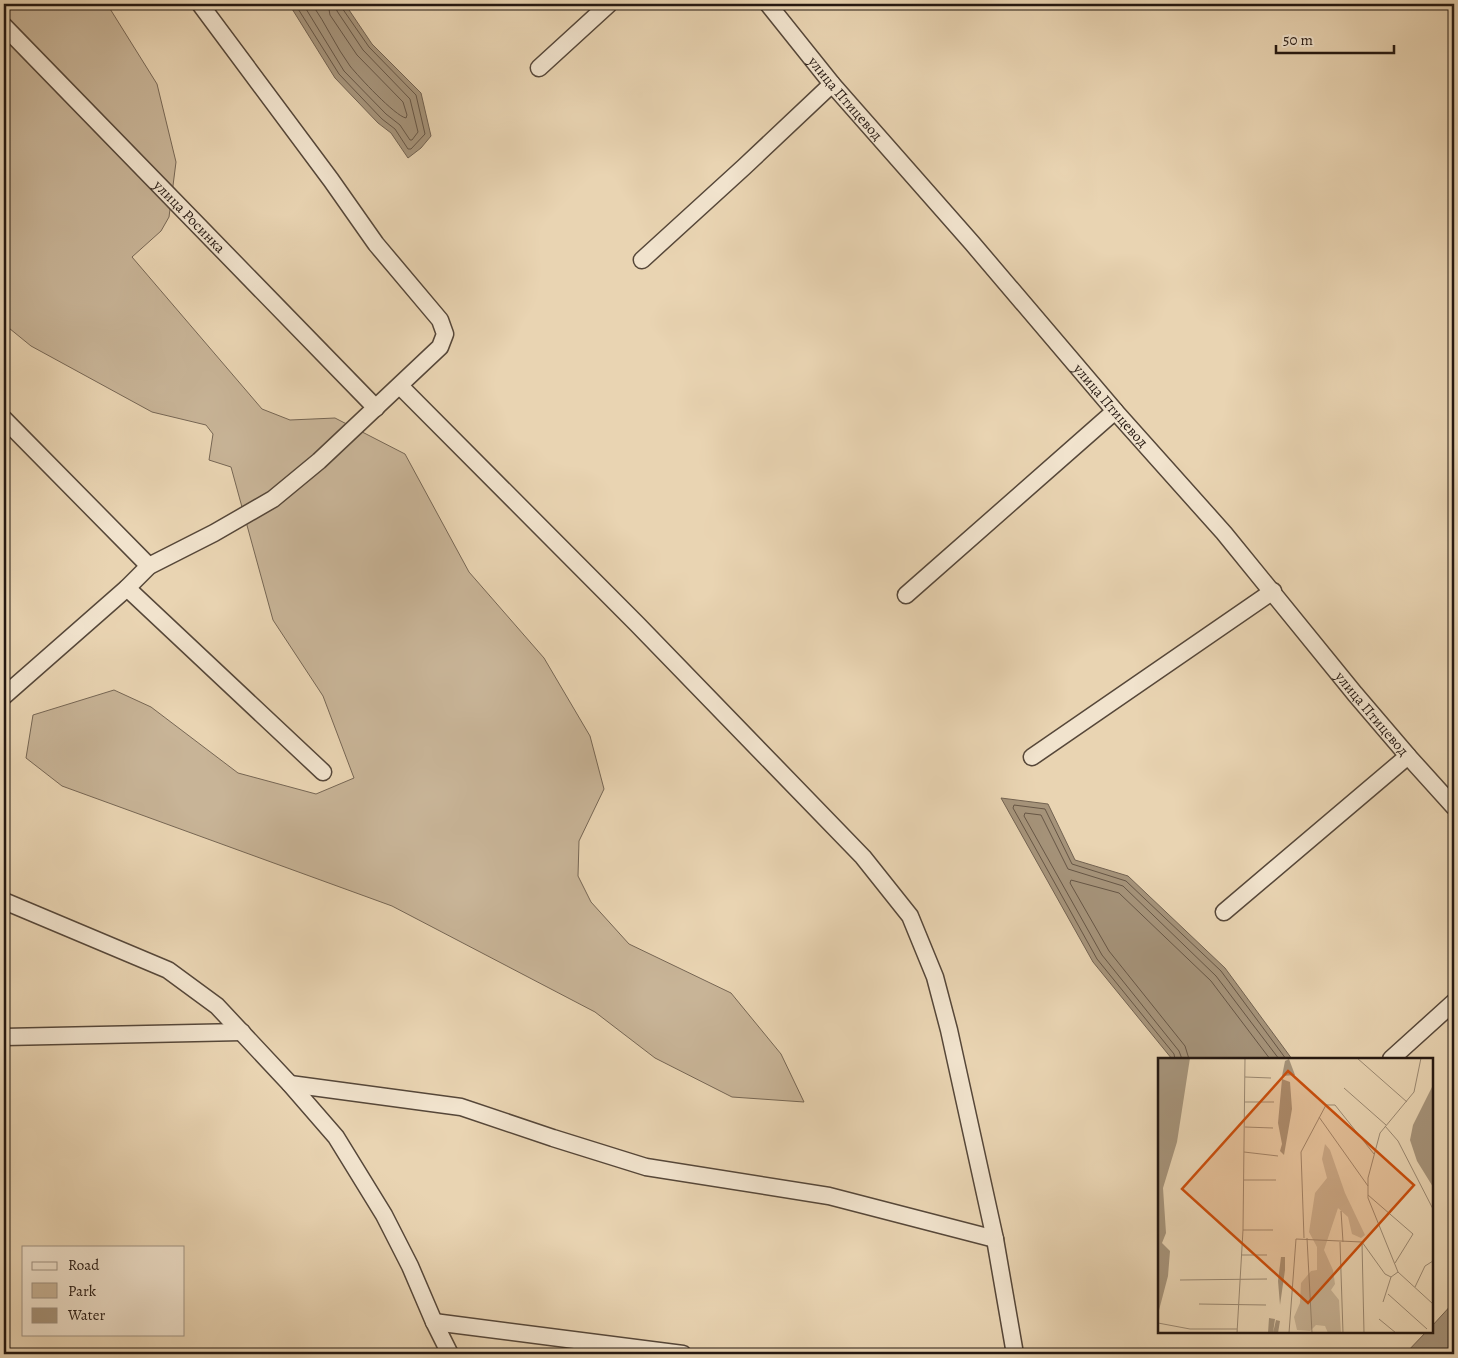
<svg xmlns="http://www.w3.org/2000/svg" width="1458" height="1358" viewBox="0 0 1458 1358" font-family="Alegreya,serif">
<style>
.green{fill:#c8b497;stroke:#766654}
.water{fill:#a6947b;stroke:#726251}
.lines{fill:none;stroke-linecap:round;stroke-linejoin:round}
.shore{stroke:#665646;stroke-width:1}
.street-casing{stroke:#564739;stroke-width:19}
.street{stroke:#f1e3cd;stroke-width:16}
.labels{text-anchor:middle;stroke-width:4;stroke-linejoin:round;paint-order:stroke}
.street-label{font-size:15px;fill:#251811;stroke:#f1e3cd}
.inset-road{fill:none;stroke:#9b8972;stroke-width:1}
.view{fill:#cb4f0d;fill-opacity:0.15;stroke:#cb4f0d;stroke-width:2.5}
.inset-edge{fill:none;stroke:#251811;stroke-width:2.5}
</style>
<rect width="100%" height="100%" fill="#e9d4b2"/>
<filter id="stains"><feTurbulence type="fractalNoise" baseFrequency=".004" numOctaves="4"/><feColorMatrix values="0 0 0 0 .2 0 0 0 0 .09 0 0 0 0 .02 0 0 0 .5 -.17"/></filter>
<radialGradient id="worn" r=".72"><stop offset=".6" stop-color="#630" stop-opacity="0"/><stop offset="1" stop-color="#630" stop-opacity=".3"/></radialGradient>
<path class="green" d="M4 4H107L157 84 176 162 169 217 161 231 132 257 262 409 290 420 335 418 405 454 469 572 544 658 590 736 604 789 579 841 578 876 591 902 629 944 731 993 781 1054 804 1102 732 1097 655 1058 595 1012 392 906 62 786 26 758 33 715 114 690 151 707 238 773 316 794 354 778 323 696 273 620 231 467 209 460 213 434 206 425 152 412 31 346 4 324Z"/>
<g class="water">
<path d="M289 4H345L372 44 421 93 431 136 421 148 408 158 391 133 378 123 335 78Z"/>
<path d="M1001 798 1048 804 1075 860 1128 876 1225 968 1292 1059H1172L1093 962Z"/>
<path d="M1454 1302V1354H1405L1426 1332H1432V1326Z"/>
</g>
<g class="lines">
<g class="shore">
<path d="M295 4 339 74 382 119 395 129 408 149H411L425 134 416 95 369 47 342 8 341 4"/>
<path d="M303 4 344 71 386 114 400 125 410 140H412L418 132 410 99 363 50 337 11 335 4"/>
<path d="M312 4C326 24 336 47 350 66 358 76 395 116 406 118L407 115 403 102 357 55 330 15 328 4"/>
<path d="M1175 1059 1174 1054 1097 959 1013 808 1014 805 1045 809 1072 864 1126 881 1221 971 1286 1059"/>
<path d="M1182 1059 1179 1051 1102 955 1024 816 1025 813 1041 815 1068 869 1123 886 1216 976 1279 1059"/>
<path d="M1189 1059 1185 1046 1109 951 1070 883 1071 880 1119 893 1211 981 1270 1059"/>
</g>
<defs>
<g id="street">
<path id="s1" d="M768 4 832 84 972 243 1115 411 1224 533 1355 694 1408 756 1454 807"/>
<path id="s2" d="M4 26 376 408"/>
<path d="M539 68 609 4"/>
<path d="M642 260 744 167 832 84"/>
<path d="M400 386 637 624 863 857 910 916 935 977 949 1030 995 1239 1015 1354"/>
<path d="M4 419 149 566"/>
<path d="M127 588 323 772"/>
<path d="M906 595 1115 411"/>
<path d="M4 696 127 588 149 566 214 533 273 499 319 461 440 347 445 334 440 320 376 244 331 180 200 4"/>
<path d="M1032 757 1273 591"/>
<path d="M4 901 168 970 217 1006 290 1084 336 1137 384 1215 410 1266 434 1322 450 1354"/>
<path d="M1224 912 1408 756"/>
<path d="M4 1037 242 1032"/>
<path d="M1391 1059 1454 1002"/>
<path d="M290 1084 461 1107 553 1138 646 1167 829 1196 995 1239"/>
<path d="M434 1322 683 1354"/>
</g>
</defs>
<use href="#street" class="street-casing"/>
<use href="#street" class="street"/>
</g>
<g class="labels">
<g class="street-label">
<text dy="5" stroke="none"><textPath href="#s1" startOffset="122">улица Птицевод</textPath></text>
<text dy="5" stroke="none"><textPath href="#s2" startOffset="266">улица Росинка</textPath></text>
<text dy="5" stroke="none"><textPath href="#s1" startOffset="528">улица Птицевод</textPath></text>
<text dy="5" stroke="none"><textPath href="#s1" startOffset="932">улица Птицевод</textPath></text>
</g>
</g>
<g transform="translate(1158 1058)">
<rect width="275" height="275" fill="#e9d4b2"/>
<path d="M167 86 172 92 187 135 207 177 203 180 194 176 190 159 180 150 166 192 175 212 177 226 173 232 181 242 183 275H170L167 268 158 267 152 273 139 272 136 259 142 245 143 225 153 213 159 212V189L151 174 157 135 169 120 164 101Z" fill="#c8b497"/>
<path d="M0 0H32L19 84 5 130 8 175 4 185 12 193 10 218 0 256ZM131 1 137 17 124 18 127 3ZM124 21 132 24 134 51 126 97 122 93 124 86 120 65ZM275 27V129L259 103 252 82 255 67ZM123 199H127V212L122 247 120 223ZM111 260 117 261 115 275 118 262 122 263 120 275H110Z" fill="#a6947b"/>
<path class="inset-road" d="M199 0 249 44M263 0 256 34 222 75 210 120V140L240 214 275 246M87 19 113 20M186 30 228 67M87 44H116M161 59 210 128M227 68 240 83 275 151M87 69 115 70M86 94 120 98M86 122H118M210 137 255 176 237 205M183 153 185 184M85 172H115M146 180 143 94 168 47H177L216 96M149 180 154 275M182 184 185 275M204 184 206 275M83 197H109M22 222 109 221M257 229 267 208 275 203M230 236 269 271M225 244 233 219M41 246 108 247M221 261 238 275M0 265 32 271H79M79 275 85 172 87 0M131 275 138 181 204 184 227 216 233 219 240 214"/>
<path class="view" d="M130 13 256 127 150 245 24 131Z"/>
<rect width="275" height="275" class="inset-edge"/>
</g>
<rect width="1458" height="1358" fill="none" stroke="#e9d4b2" stroke-width="20"/>
<rect x="5" y="5" width="1448" height="1348" fill="none" stroke="#251811" stroke-width="2.5"/>
<rect x="10" y="10" width="1438" height="1338" fill="none" stroke="#251811"/>
<rect x="22" y="1246" width="162" height="90" fill="#f1e3cd" stroke="#9f9282"/>
<rect x="32" y="1262" width="25" height="8" fill="#f1e3cd" stroke="#9f9282"/>
<text x="68" y="1270" font-size="15" fill="#251811">Road</text>
<rect x="32" y="1283" width="25" height="15" fill="#c8b497" stroke="#9f9282"/>
<text x="68" y="1296" font-size="15" fill="#251811">Park</text>
<rect x="32" y="1308" width="25" height="15" fill="#a6947b" stroke="#9f9282"/>
<text x="68" y="1320" font-size="15" fill="#251811">Water</text>
<path d="M1276 45v8h118v-8" fill="none" stroke="#251811" stroke-width="2.5"/>
<text x="1283" y="45" font-size="15" fill="#251811" stroke="#f1e3cd" stroke-width="4" paint-order="stroke">50 m</text>
<rect width="100%" height="100%" filter="url(#stains)"/>
<rect width="100%" height="100%" fill="url(#worn)"/>
</svg>
